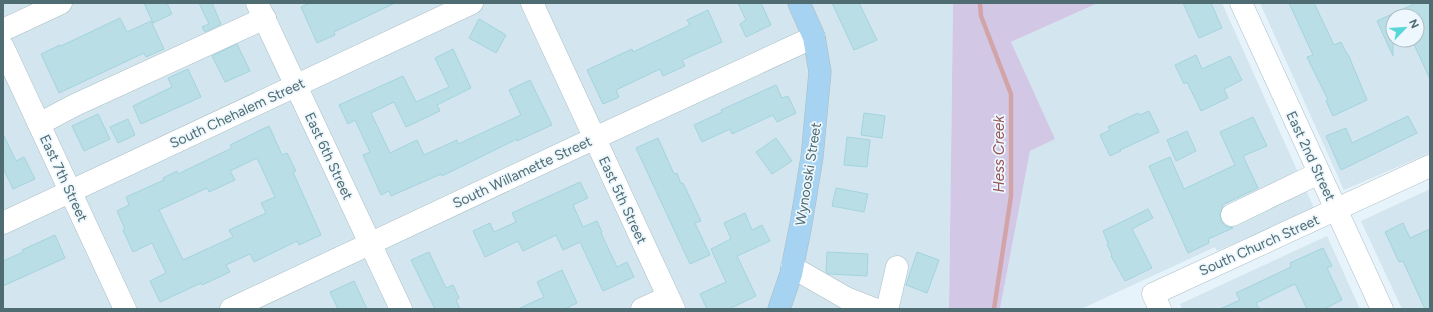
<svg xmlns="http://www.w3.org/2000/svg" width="1433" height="312" viewBox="0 0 1433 312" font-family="Figtree,sans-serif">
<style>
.residential{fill:#d3e5ee;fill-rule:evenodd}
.green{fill:#d3c7e6}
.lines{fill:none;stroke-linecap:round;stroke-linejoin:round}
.stream{stroke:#d3a4a7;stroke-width:4.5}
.building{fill:#badee6;stroke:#a3d4de;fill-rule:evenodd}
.minor-casing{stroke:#a9bfc6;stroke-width:23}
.major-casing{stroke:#aebbbe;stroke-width:23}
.minor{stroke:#fff;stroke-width:22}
.major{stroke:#a6d3f2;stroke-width:22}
.labels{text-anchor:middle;stroke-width:3.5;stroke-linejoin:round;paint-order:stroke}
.street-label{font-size:14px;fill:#4e6c71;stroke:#edf7fd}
.water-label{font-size:15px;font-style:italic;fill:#965457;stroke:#edf7fd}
</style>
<rect width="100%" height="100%" fill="#e7f3fa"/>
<g class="residential">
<path d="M3 3H953L949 309H3Z"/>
<path d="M1098 3H1222L1314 208 1217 251 1215 247 1081 309H1000L1030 151 1054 139 1011 42Z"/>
<path d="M1260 3H1430V153L1344 190ZM1393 16H1417V40H1393Z"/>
<path d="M1430 189V309H1402L1361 221Z"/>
<path d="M1327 236 1360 309H1182L1180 304Z"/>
</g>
<path class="green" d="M953 3H1098L1011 42 1055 139 1030 151 1000 309H949Z"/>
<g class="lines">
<path class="stream" d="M980 3 981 16 1011 94V196L994 309"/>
</g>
<g class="building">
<path d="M144 3H167L172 14 153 23Z"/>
<path d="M199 3H212L221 24 205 32 202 27 209 24Z"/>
<path d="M310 3H395L334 32 335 35 317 43 301 7Z"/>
<path d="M738 3H761L771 25 746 37 740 24 746 20Z"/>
<path d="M832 3H859L877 40 854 50Z"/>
<path d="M1183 3H1211L1222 28 1199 38Z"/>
<path d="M1289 3H1314L1334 45 1341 42 1347 54H1348L1367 100 1333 116 1326 101 1328 100 1307 57 1313 55Z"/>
<path d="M1416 3H1430V79L1412 40H1417V16H1393V56L1377 21Z"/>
<path d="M708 10 722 42 682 60 685 66 663 76 660 69 616 90 619 97 603 104 587 70 632 49 633 52 690 25 687 20Z"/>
<path d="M120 18 127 32 151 21 164 49 146 57 144 53 59 93 41 54 60 45 61 46Z"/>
<path d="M479 19 506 35 496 53 469 38Z"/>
<path d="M237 44 250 71 225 82 212 56Z"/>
<path d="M453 49 471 88 437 105 440 111 406 127 394 102 371 113 390 153 417 140 424 155 457 140 458 144 521 115 509 90 530 80 552 125 517 141V139L442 176 441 174 391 196 389 191 381 195 363 155 370 152 355 120 348 124 339 105 403 76 416 102 449 87 435 58Z"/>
<path d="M1196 55 1202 69 1230 56 1242 80 1224 89 1228 98 1201 111 1187 82 1184 84 1175 65Z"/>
<path d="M188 69 201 97 141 124 133 106 172 87 168 78Z"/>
<path d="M776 85 782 98 788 96 796 113 777 122 773 115 732 134 730 129 702 142 694 125 722 112 721 110Z"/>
<path d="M1149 111 1159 132 1120 150 1121 151 1110 156 1100 135 1110 130 1108 127 1138 113 1140 115Z"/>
<path d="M864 113 885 116 882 138 861 135Z"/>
<path d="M98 114 110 139 84 151 72 126Z"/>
<path d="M1408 116 1417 133 1341 170 1326 136 1346 128 1352 143Z"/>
<path d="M1253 117 1267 146 1243 156 1258 188 1222 205 1223 207 1220 214 1221 220 1225 226 1233 228 1208 239 1209 243 1188 253 1149 166 1170 157 1184 189 1235 165 1220 132Z"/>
<path d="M128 119 135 135 118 143 110 127Z"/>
<path d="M269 126 282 155 287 153 296 171 293 172 321 235 299 245 297 241 254 262 250 254 226 265 230 272 202 285 201 283 160 302 150 281 166 273 152 243 133 252 123 230 125 229 117 211 129 205 126 197 164 180 163 178 177 171 178 174 232 148 230 145ZM257 158 275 197 261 203 266 213 229 230 233 237 183 260 159 210 207 188 209 192 235 180 230 171Z"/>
<path d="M1187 131 1196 151 1176 161 1167 140Z"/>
<path d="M3 134 16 161 24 157 35 179 13 189 3 168Z"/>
<path d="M847 137 870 140 867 167 844 165Z"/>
<path d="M658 138 674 174 677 173 681 184 683 183 701 221 695 223 710 255 690 264 636 148Z"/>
<path d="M776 138 792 161 772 174 756 152Z"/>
<path d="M580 182 588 198 573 205 583 227 597 221 602 232 601 233 617 267 627 262 634 277 603 291 580 242 563 250 556 235 523 251 518 241 485 257 473 231 490 223 494 232 516 222 512 213Z"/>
<path d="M836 188 868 194 864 212 832 206Z"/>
<path d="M1148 209 1153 218 1132 229 1152 268 1125 281 1111 256 1112 255 1107 244 1108 243 1103 231Z"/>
<path d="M745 213 752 230 762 225 770 241 737 256 756 296 729 309H707L700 294 726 282 711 249 731 239 724 223Z"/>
<path d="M1403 223 1410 238 1430 229V309H1425L1403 261 1399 262 1385 232Z"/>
<path d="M55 235 65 258 3 286V261L23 252 22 250Z"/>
<path d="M1323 248 1332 266 1327 268 1342 300 1324 309H1307L1295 284 1256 303 1259 309H1220L1240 300 1236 293 1291 267 1290 263Z"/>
<path d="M429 252 446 288 453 285 459 298 456 300 460 309H435L411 260Z"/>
<path d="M827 252 868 254 867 276 829 274 826 272Z"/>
<path d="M917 252 939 260 927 293 906 285Z"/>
<path d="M562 270 577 303 565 309H518L544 297 537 282Z"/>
<path d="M354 281 367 309H338L330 292Z"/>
</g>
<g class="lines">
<defs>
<g id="minor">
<path d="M257 3 401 309"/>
<path d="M532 3 674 309"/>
<path d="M1241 3 1382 309"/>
<path d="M3 30 61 3"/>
<path d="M3 47 125 309"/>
<path d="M39 124 75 105 265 18"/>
<path d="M1232 215 1319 173"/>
<path d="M3 223 472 3"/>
<path d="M792 267 846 298 874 309"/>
<path d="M231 309 595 138 814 37"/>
<path d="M642 309 668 297"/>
<path d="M882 309 888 306 897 267"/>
<path d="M1160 309 1153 294 1430 166"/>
</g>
<path id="major" d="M779 309 791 274 801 224 812 157 820 72 814 37 799 3"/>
</defs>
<use href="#minor" class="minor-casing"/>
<use href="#major" class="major-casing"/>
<use href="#minor" class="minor"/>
<use href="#major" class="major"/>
</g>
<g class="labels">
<g class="street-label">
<text transform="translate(237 113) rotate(-25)" y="5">South Chehalem Street</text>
<text transform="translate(329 156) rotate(65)" y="5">East 6th Street</text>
<text transform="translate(1311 156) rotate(65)" y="5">East 2nd Street</text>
<text transform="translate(522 172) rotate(-25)" y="5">South Willamette Street</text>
<text transform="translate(808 174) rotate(-81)" y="5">Wynooski Street</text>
<text transform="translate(64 178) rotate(65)" y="5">East 7th Street</text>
<text transform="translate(623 200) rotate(65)" y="5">East 5th Street</text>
<text transform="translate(1259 245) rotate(-24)" y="5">South Church Street</text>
</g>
<g class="water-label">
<text transform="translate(999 154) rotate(-90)" y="5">Hess Creek</text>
</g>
</g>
<rect width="1433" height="312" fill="none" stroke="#4e6c71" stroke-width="8"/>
<g transform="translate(1405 28) rotate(65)"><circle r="19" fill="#edf7fd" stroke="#adbfc5"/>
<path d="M0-3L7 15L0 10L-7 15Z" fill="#58d7d8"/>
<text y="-6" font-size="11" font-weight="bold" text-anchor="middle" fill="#4e6c71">N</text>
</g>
</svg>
